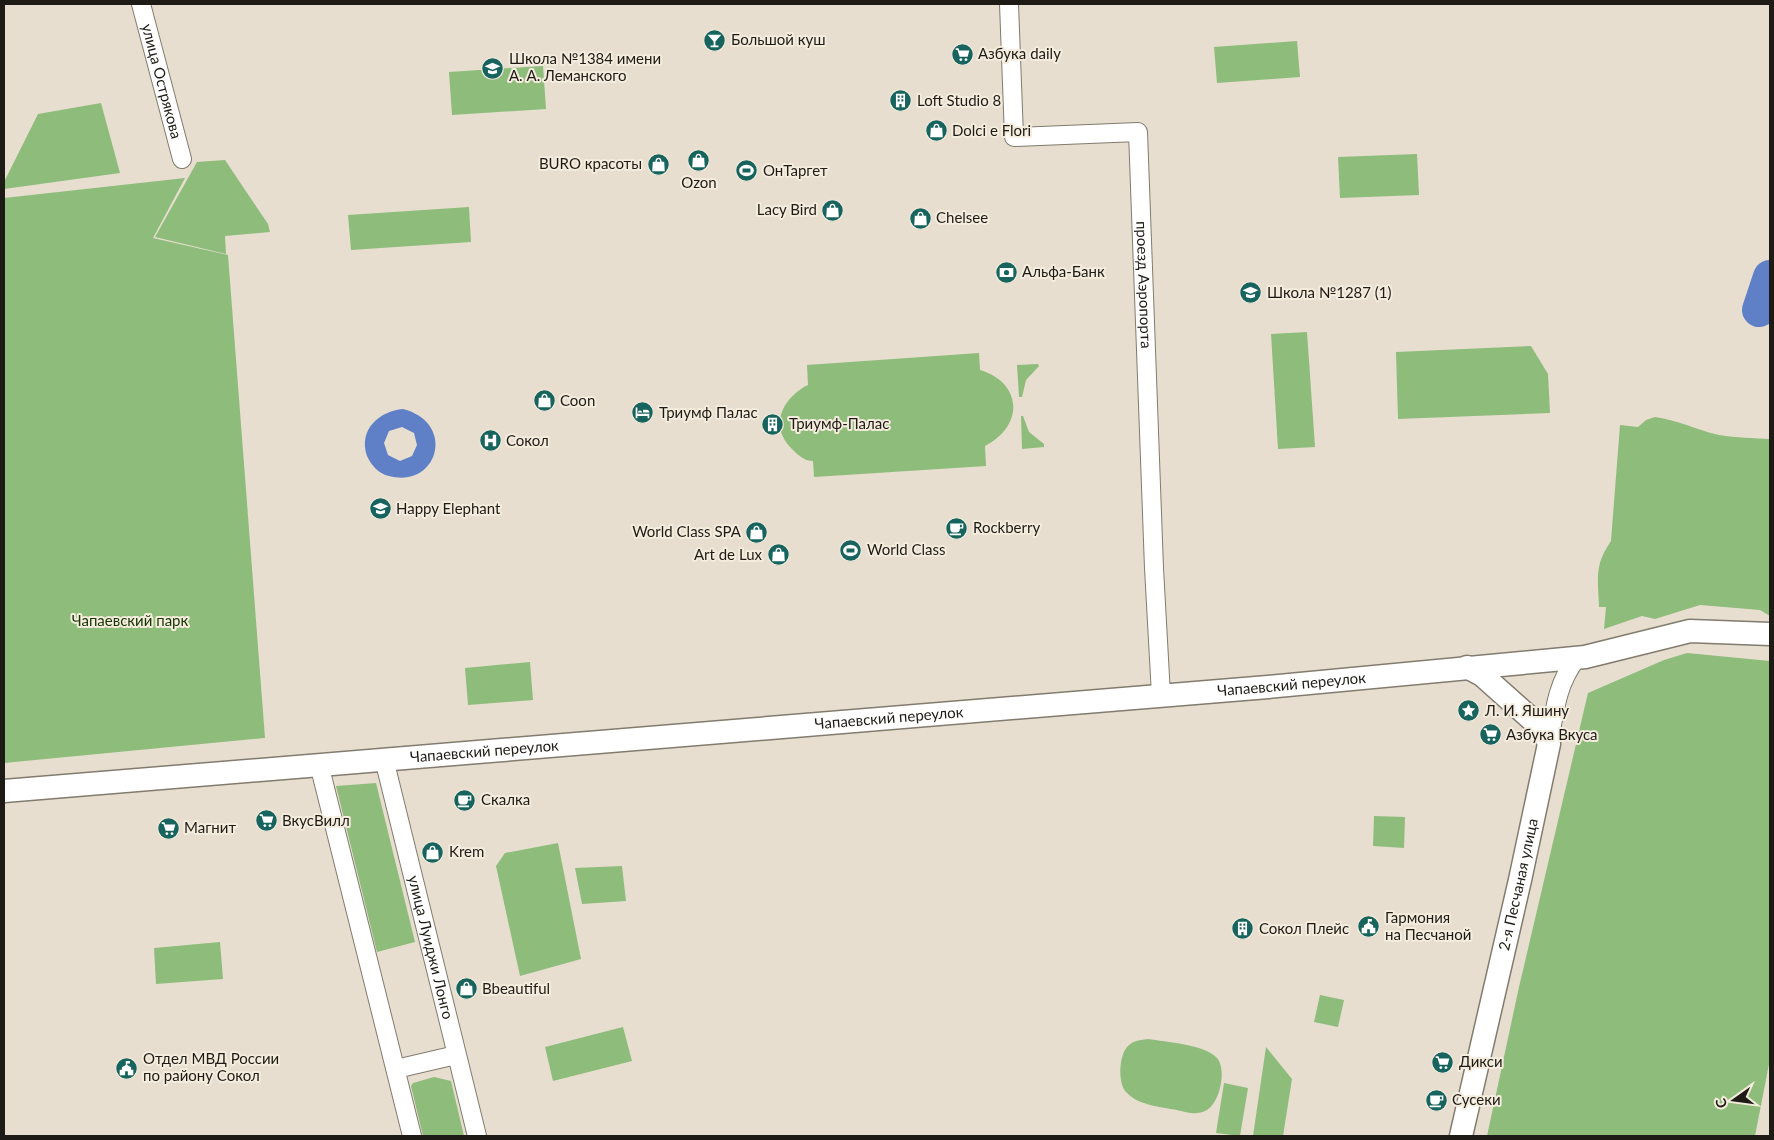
<svg xmlns="http://www.w3.org/2000/svg" width="1774" height="1140" viewBox="0 0 1774 1140" font-family="Lato,sans-serif">
<style>
.green{fill:#8ebc7b}
.water{fill:#5f80c6;fill-rule:evenodd}
.lines{fill:none;stroke-linecap:round;stroke-linejoin:round}
.river{stroke:#5f80c6;stroke-width:34}
.minor-casing{stroke:#827b6e;stroke-width:20}
.tertiary-casing{stroke:#827b6e;stroke-width:25}
.minor{stroke:#fff;stroke-width:18}
.tertiary{stroke:#fff;stroke-width:22}
.labels{text-anchor:middle;stroke-width:4;stroke-linejoin:round;paint-order:stroke}
.poi-label{font-size:15px;fill:#1e1b16;stroke:#f4ecdd;text-anchor:start}
.street-label{font-size:15px;fill:#1e1b16;stroke:#f4ecdd}
.park-label{font-size:15px;fill:#163603;stroke:#f4ecdd}
</style>
<rect width="100%" height="100%" fill="#e7ded0"/>
<g class="green">
<path d="M1297 41 1300 77 1217 83 1214 47Z"/>
<path d="M543 66 546 109 452 115 449 72Z"/>
<path d="M101 103 120 173 4 189V182L38 114Z"/>
<path d="M1417 154 1419 195 1340 198 1338 157Z"/>
<path d="M225 160 268 224 270 232 225 236 226 254 155 237 197 162Z"/>
<path d="M185 178 153 238 228 255 265 738 4 763V198Z"/>
<path d="M469 207 471 242 351 250 348 215Z"/>
<path d="M1307 332 1315 447 1278 449 1271 334Z"/>
<path d="M1531 346 1548 374 1550 413 1398 419 1396 352Z"/>
<path d="M979 353 980 370C1023 383 1024 426 985 446L986 466 814 477 813 461C805 461 799 456 793 450 768 427 782 398 808 385L807 365Z"/>
<path d="M1038 364 1039 366 1026 380 1022 397H1019L1017 365Z"/>
<path d="M1021 416H1023L1029 432 1044 444V447L1022 449Z"/>
<path d="M1655 417C1678 420 1697 430 1719 435 1736 438 1754 438 1770 439V616L1760 610 1700 605 1655 619 1642 616 1604 629 1606 607H1599C1598 578 1594 566 1611 541L1620 425 1638 427 1646 420Z"/>
<path d="M1687 653 1770 661V1059L1755 1136H1487L1519 987 1588 693 1664 660Z"/>
<path d="M530 662 533 700 468 705 465 668Z"/>
<path d="M376 783 415 942 377 952 336 786Z"/>
<path d="M1374 816 1405 817 1404 848 1373 846Z"/>
<path d="M558 843 581 959 520 976 496 866 505 853Z"/>
<path d="M622 866 626 901 582 904 575 868Z"/>
<path d="M220 942 223 979 156 984 154 948Z"/>
<path d="M1320 995 1344 1000 1338 1027 1314 1022Z"/>
<path d="M623 1027 632 1061 553 1081 545 1047Z"/>
<path d="M1148 1039C1166 1042 1204 1044 1217 1058 1227 1070 1220 1102 1207 1110 1198 1115 1189 1113 1181 1111 1164 1107 1139 1106 1127 1093 1118 1085 1119 1060 1125 1050 1130 1041 1139 1040 1148 1039Z"/>
<path d="M1266 1047 1292 1079 1283 1136H1253Z"/>
<path d="M434 1077 451 1081 464 1136H423L411 1086 413 1083Z"/>
<path d="M1224 1083 1248 1088 1240 1136 1216 1133Z"/>
</g>
<path class="water" d="M403 409C457 423 438 489 389 476 379 474 371 465 367 456 358 429 380 411 403 409ZM402 427 414 433 417 445 412 456 400 461 388 455 384 443 389 431Z"/>
<g class="lines">
<path class="river" d="M1759 310 1770 277"/>
<defs>
<g id="minor">
<path id="s1" d="M141 4 182 159"/>
<path id="s2" d="M1009 4 1014 137 1138 132 1154 568 1161 695"/>
<path d="M1549 744C1554 713 1557 682 1577 658"/>
<path id="s3" d="M384 759 477 1136"/>
<path d="M319 764 412 1136"/>
<path d="M396 1069 456 1055"/>
</g>
<g id="tertiary">
<path id="s4" d="M4 791 1268 687 1585 657 1690 631 1770 634"/>
<path id="s5" d="M1461 1136 1520 880 1549 744 1545 734 1537 724 1482 675 1467 667"/>
</g>
</defs>
<use href="#minor" class="minor-casing"/>
<use href="#tertiary" class="tertiary-casing"/>
<use href="#minor" class="minor"/>
<use href="#tertiary" class="tertiary"/>
</g>
<defs>
<symbol id="bar-disc" viewBox="-11 -11 22 22"><circle r="9.5" fill="#17645e" stroke="#f4ecdd"/><path d="M-6-5H6L.8 .8V4.5H3.5V6h-7V4.5H-.8V.8Z" fill="#fff"/></symbol>
<symbol id="supermarket-disc" viewBox="-11 -11 22 22"><circle r="9.5" fill="#17645e" stroke="#f4ecdd"/><path d="M-6-5.5h2.5l.6 2H6L4.5 2H-2.5L-4.4-4H-6ZM-1.5 3.2a1.3 1.3 0 1 0 .1 0ZM3 3.2a1.3 1.3 0 1 0 .1 0Z" fill="#fff"/></symbol>
<symbol id="school-disc" viewBox="-11 -11 22 22"><circle r="9.5" fill="#17645e" stroke="#f4ecdd"/><path d="M0-5L7-2L0 1L-7-2ZM-4 1L0 2.5L4 1V4Q0 6-4 4Z" fill="#fff"/></symbol>
<symbol id="building-disc" viewBox="-11 -11 22 22"><circle r="9.5" fill="#17645e" stroke="#f4ecdd"/><path d="M-4-6H4V6H1V3H-1V6H-4ZM-2.5-4.3h1.7v1.8h-1.7ZM.8-4.3h1.7v1.8H.8ZM-2.5-1h1.7V.8h-1.7ZM.8-1h1.7V.8H.8Z" fill="#fff"/></symbol>
<symbol id="shop-disc" viewBox="-11 -11 22 22"><circle r="9.5" fill="#17645e" stroke="#f4ecdd"/><path d="M-5-2.5h2.3a2.7 3.5 0 0 1 5.4 0H5L5.5 6h-11ZM-1.5-2.5h3a1.5 2.3 0 0 0-3 0Z" fill="#fff"/></symbol>
<symbol id="stadium-disc" viewBox="-11 -11 22 22"><circle r="9.5" fill="#17645e" stroke="#f4ecdd"/><path d="M0-5a6.5 5 0 1 0 0 10a6.5 5 0 1 0 0-10ZM-3.5-1.8h7v3.6h-7Z" fill="#fff"/></symbol>
<symbol id="bank-disc" viewBox="-11 -11 22 22"><circle r="9.5" fill="#17645e" stroke="#f4ecdd"/><path d="M-6-4H6V4H-6ZM0-2.3a2.3 2.3 0 1 0 0 4.6a2.3 2.3 0 1 0 0-4.6Z" fill="#fff"/></symbol>
<symbol id="hotel-disc" viewBox="-11 -11 22 22"><circle r="9.5" fill="#17645e" stroke="#f4ecdd"/><path d="M-6-4.5h1.5V1H6V5H4.5V3h-9V5H-6ZM-4 0a1.8 1.8 0 1 1 3.6 0ZM.5 0V-2.5h3Q6-2.5 6 0Z" fill="#fff"/></symbol>
<symbol id="hospital-disc" viewBox="-11 -11 22 22"><circle r="9.5" fill="#17645e" stroke="#f4ecdd"/><path d="M-5-5h3v3.5h4V-5h3V5h-3V1.5h-4V5h-3Z" fill="#fff"/></symbol>
<symbol id="cafe-disc" viewBox="-11 -11 22 22"><circle r="9.5" fill="#17645e" stroke="#f4ecdd"/><path d="M-5.5-4.5H6V0H3Q3 3.5 0 3.5H-2.5Q-5.5 3.5-5.5 0ZM3-3.2v2h1.7v-2ZM-6 4.5H4V6H-6Z" fill="#fff"/></symbol>
<symbol id="sight-disc" viewBox="-11 -11 22 22"><circle r="9.5" fill="#17645e" stroke="#f4ecdd"/><path d="M0-6L1.8-2.2L6-1.7L2.9 1.2L3.7 5.4L0 3.3L-3.7 5.4L-2.9 1.2L-6-1.7L-1.8-2.2Z" fill="#fff"/></symbol>
<symbol id="civic-disc" viewBox="-11 -11 22 22"><circle r="9.5" fill="#17645e" stroke="#f4ecdd"/><path d="M-.6-6.5H3V-4.5H.6V-3L4-1V1h2V6H-6V1h2V-1L-.6-3ZM-1.2 2.5V6h2.4V2.5Z" fill="#fff"/></symbol>
</defs>
<g fill-rule="evenodd">
<use href="#bar-disc" x="702" y="28" width="25" height="25"/>
<use href="#supermarket-disc" x="950" y="42" width="25" height="25"/>
<use href="#school-disc" x="480" y="56" width="25" height="25"/>
<use href="#building-disc" x="888" y="88" width="25" height="25"/>
<use href="#shop-disc" x="924" y="118" width="25" height="25"/>
<use href="#shop-disc" x="686" y="148" width="25" height="25"/>
<use href="#shop-disc" x="646" y="152" width="25" height="25"/>
<use href="#stadium-disc" x="734" y="158" width="25" height="25"/>
<use href="#shop-disc" x="820" y="198" width="25" height="25"/>
<use href="#shop-disc" x="908" y="206" width="25" height="25"/>
<use href="#bank-disc" x="994" y="260" width="25" height="25"/>
<use href="#school-disc" x="1238" y="280" width="25" height="25"/>
<use href="#shop-disc" x="532" y="388" width="25" height="25"/>
<use href="#hotel-disc" x="630" y="400" width="25" height="25"/>
<use href="#building-disc" x="760" y="412" width="25" height="25"/>
<use href="#hospital-disc" x="478" y="428" width="25" height="25"/>
<use href="#school-disc" x="368" y="496" width="25" height="25"/>
<use href="#cafe-disc" x="944" y="516" width="25" height="25"/>
<use href="#shop-disc" x="744" y="520" width="25" height="25"/>
<use href="#stadium-disc" x="838" y="538" width="25" height="25"/>
<use href="#shop-disc" x="766" y="542" width="25" height="25"/>
<use href="#sight-disc" x="1456" y="698" width="25" height="25"/>
<use href="#supermarket-disc" x="1478" y="722" width="25" height="25"/>
<use href="#cafe-disc" x="452" y="788" width="25" height="25"/>
<use href="#supermarket-disc" x="254" y="808" width="25" height="25"/>
<use href="#supermarket-disc" x="156" y="816" width="25" height="25"/>
<use href="#shop-disc" x="420" y="840" width="25" height="25"/>
<use href="#civic-disc" x="1356" y="914" width="25" height="25"/>
<use href="#building-disc" x="1230" y="916" width="25" height="25"/>
<use href="#shop-disc" x="454" y="976" width="25" height="25"/>
<use href="#supermarket-disc" x="1430" y="1050" width="25" height="25"/>
<use href="#civic-disc" x="114" y="1056" width="25" height="25"/>
<use href="#cafe-disc" x="1424" y="1088" width="25" height="25"/>
</g>
<g class="labels">
<g class="poi-label">
<text x="731" y="45">Большой куш</text>
<text x="978" y="59">Азбука daily</text>
<text x="509" y="64">Школа №1384 имени<tspan x="509" dy="17">А. А. Леманского</tspan></text>
<text x="917" y="106">Loft Studio 8</text>
<text x="952" y="136">Dolci e Flori</text>
<text x="642" y="169" text-anchor="end">BURO красоты</text>
<text x="763" y="176">ОнТаргет</text>
<text x="699" y="188" text-anchor="middle">Ozon</text>
<text x="817" y="215" text-anchor="end">Lacy Bird</text>
<text x="936" y="223">Chelsee</text>
<text x="1022" y="277">Альфа-Банк</text>
<text x="1267" y="298">Школа №1287 (1)</text>
<text x="560" y="406">Coon</text>
<text x="659" y="418">Триумф Палас</text>
<text x="789" y="429">Триумф-Палас</text>
<text x="506" y="446">Сокол</text>
<text x="396" y="514">Happy Elephant</text>
<text x="973" y="533">Rockberry</text>
<text x="741" y="537" text-anchor="end">World Class SPA</text>
<text x="867" y="555">World Class</text>
<text x="762" y="560" text-anchor="end">Art de Lux</text>
<text x="1485" y="716">Л. И. Яшину</text>
<text x="1506" y="740">Азбука Вкуса</text>
<text x="481" y="805">Скалка</text>
<text x="282" y="826">ВкусВилл</text>
<text x="184" y="833">Магнит</text>
<text x="449" y="857">Krem</text>
<text x="1385" y="923">Гармония<tspan x="1385" dy="17">на Песчаной</tspan></text>
<text x="1259" y="934">Сокол Плейс</text>
<text x="482" y="994">Bbeautiful</text>
<text x="143" y="1064">Отдел МВД России<tspan x="143" dy="17">по району Сокол</tspan></text>
<text x="1459" y="1067">Дикси</text>
<text x="1452" y="1105">Сусеки</text>
</g>
<g class="street-label">
<text dy="5" stroke="none"><textPath href="#s1" startOffset="80">улица Острякова</textPath></text>
<text dy="5" stroke="none"><textPath href="#s2" startOffset="410">проезд Аэропорта</textPath></text>
<text dy="5" stroke="none"><textPath href="#s4" startOffset="1292">Чапаевский переулок</textPath></text>
<text dy="5" stroke="none"><textPath href="#s4" startOffset="888">Чапаевский переулок</textPath></text>
<text dy="5" stroke="none"><textPath href="#s4" startOffset="482">Чапаевский переулок</textPath></text>
<text dy="5" stroke="none"><textPath href="#s5" startOffset="258">2-я Песчаная улица</textPath></text>
<text dy="5" stroke="none"><textPath href="#s3" startOffset="194">улица Луиджи Лонго</textPath></text>
</g>
<g class="park-label">
<text x="130" y="626">Чапаевский парк</text>
</g>
</g>
<rect width="1774" height="1140" fill="none" stroke="#1e1b16" stroke-width="10"/>
<g transform="translate(1734 1100) rotate(256)" stroke="#f4ecdd" stroke-width="4" paint-order="stroke">
<path d="M0-4L9 19L0 12L-9 19Z" fill="#1e1b16"/>
<text y="-8" font-size="14" font-weight="bold" text-anchor="middle" fill="#1e1b16">С</text>
</g>
</svg>
